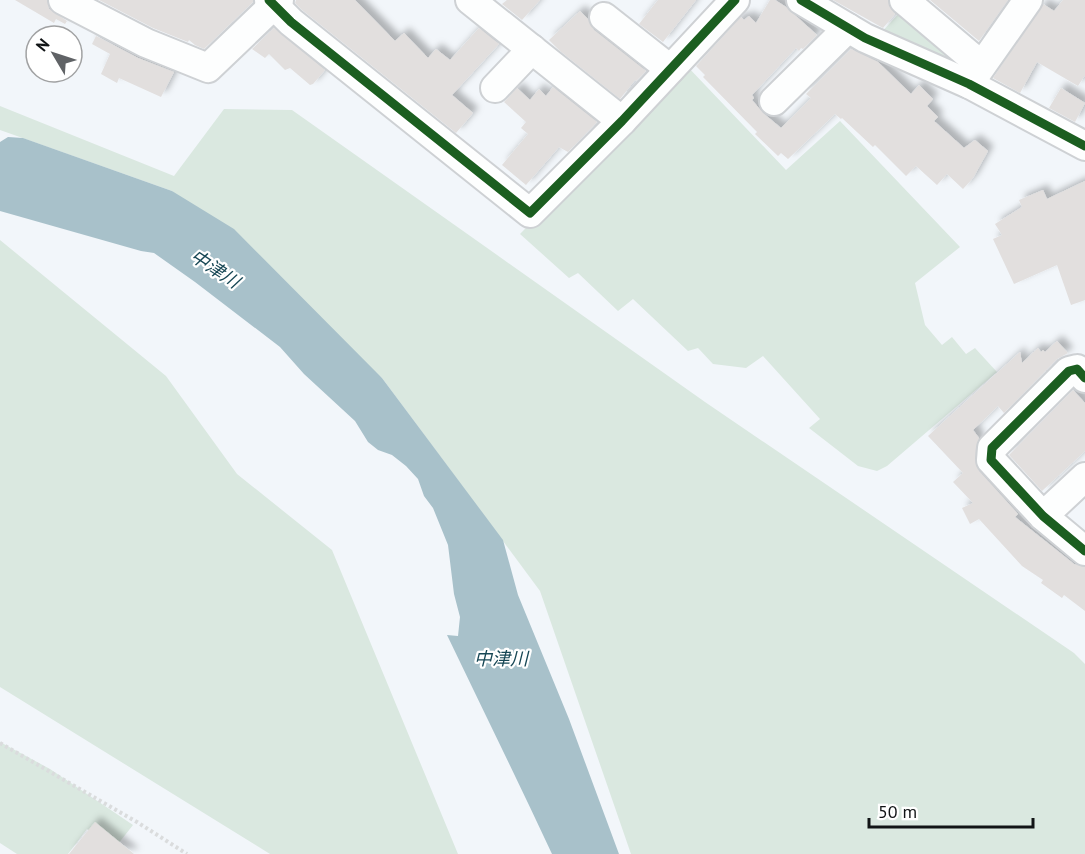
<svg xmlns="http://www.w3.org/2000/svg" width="1085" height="854" viewBox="0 0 1085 854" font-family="'PT Sans','Noto Sans JP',sans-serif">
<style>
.green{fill:#dae8e0}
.water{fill:#a8c1ca}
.building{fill:#e2dfde;filter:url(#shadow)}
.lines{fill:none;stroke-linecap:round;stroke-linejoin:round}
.minor-casing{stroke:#ced1d4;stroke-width:32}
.path{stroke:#dadcdd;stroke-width:4;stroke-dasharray:3 3;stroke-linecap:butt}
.minor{stroke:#fdfefe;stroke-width:28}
.cycleway-casing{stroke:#fff;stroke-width:13}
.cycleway{stroke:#1b5e20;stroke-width:9}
.labels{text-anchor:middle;stroke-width:4.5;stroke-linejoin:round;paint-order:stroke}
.water-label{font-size:18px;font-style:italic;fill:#174755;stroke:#fff}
</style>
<defs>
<filter id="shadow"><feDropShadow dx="5.5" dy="-5.5" stdDeviation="3" flood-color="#0004"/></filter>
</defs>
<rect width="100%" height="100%" fill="#f2f6fa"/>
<g class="green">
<path d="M902 10 963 62 964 72 878 36Z"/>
<path d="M686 65 786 170 840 121 960 247 915 283 925 325 942 345 952 337 966 354 975 348 997 372 887 466 877 471 858 466 809 428 820 419 763 356 746 368 713 364 698 348 688 351 633 299 618 311 578 273 569 278 520 234Z"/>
<path d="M0 106 174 176 224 109 292 110 705 402 1074 653 1085 664V854H631L540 591 382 378 172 191 0 130Z"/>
<path d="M0 240 166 376 237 474 332 550 458 854H270L0 687Z"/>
<path d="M0 742 50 769 133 825 114 849 87 829 68 854H17L0 843Z"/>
</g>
<path class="water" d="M8 137 23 138 172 191 234 229 382 378 503 540 518 595 569 719 619 854H552C518 781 482 708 447 635L458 636 460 617 454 594 448 545 433 508 424 496 418 479 406 466 392 455 378 450 368 442 355 421 304 374 280 347 195 282 154 253 141 251 0 211V142Z"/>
<g class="building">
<path d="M15 0H47L49 9 67 21 65 24 56 19 54 23Z"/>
<path d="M99 0H253V2L204 49 195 45 189 40 188 42 153 28Z"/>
<path d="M296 0H355L395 41 404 33 428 58 436 49 450 60 479 28 499 44 452 95 473 113 456 133 302 10 295 3Z"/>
<path d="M507 0H540L522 20 502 4Z"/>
<path d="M658 0H696L663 42 639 24Z"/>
<path d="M770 0H775L786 7 817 35 803 49 801 48 799 51 796 48 752 95 754 98 752 100 763 113 781 128 811 98 806 94 851 49 878 62 911 94 919 85 933 99 927 106 938 117 934 121 964 148 975 140 988 151 973 178 963 189 947 174 937 185 916 166 906 176 875 145 873 147 842 118 841 119 835 114 788 159 781 153 778 156 755 134 757 132 703 77 705 75 696 66 741 17 744 20 749 16 756 23Z"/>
<path d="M833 0H888L889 6 895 14 883 28Z"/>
<path d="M930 0H1008L979 41Z"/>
<path d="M1063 0H1085V75L1078 86 1037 62 1020 93 993 78 1043 4 1054 11Z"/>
<path d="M580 11 588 19 594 30 646 71 636 81 635 80 620 99 560 51 549 40Z"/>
<path d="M274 28 325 70 313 84 310 85 290 68 285 70 269 54 265 58 252 49Z"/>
<path d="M96 36 138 58 174 72 161 97 119 78 117 83 101 74 110 54 92 44Z"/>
<path d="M553 87 597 122 568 152 559 147 526 185 502 165 528 134 521 128 526 122 504 102 517 88 530 100 539 89 546 96Z"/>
<path d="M1061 88 1085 103 1075 122 1049 108Z"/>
<path d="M1085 181V300L1071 305 1057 265 1014 284 993 239 1002 235 995 224 1022 207 1019 200 1043 190 1047 199Z"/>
<path d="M1057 341 1068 353 1057 359 1004 413 998 406 973 430 979 438 976 447 975 459 979 471 1018 514 1015 517 1074 564 1085 567V611L1064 595 1062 598 1041 583 1043 580 1022 566 979 519 970 524 962 508 973 503 953 482 963 473 928 436 1020 352 1022 363 1038 348 1041 352 1043 350 1045 352Z"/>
<path d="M1073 390 1085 403V451L1042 491 1009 455Z"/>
<path d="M95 822 134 854H69Z"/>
</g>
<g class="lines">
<defs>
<g id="minor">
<path d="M63 0 146 43 208 68 279 0"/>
<path d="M269 0 291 22 530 213 622 121 735 0"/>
<path d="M470 0 622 121"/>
<path d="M801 0 865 38 969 84 1085 146"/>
<path d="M904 0 981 65"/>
<path d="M604 17 670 69"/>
<path d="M969 84 1028 0"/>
<path d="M495 88 532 49"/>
<path d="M774 101 848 28"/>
<path d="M1085 378 1077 369 1069 371 992 448 991 460 1043 516 1085 551"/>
<path d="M1043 516 1085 477"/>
</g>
</defs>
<use href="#minor" class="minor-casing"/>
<path class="path" d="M0 743 137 822 187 854"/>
<use href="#minor" class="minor"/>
<defs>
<g id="cycleway">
<path d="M269 0 291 22 530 213 622 121 735 0"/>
<path d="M801 0 865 38 969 84 1085 146"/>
<path d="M1085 378 1077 369 1069 371 992 448 991 460 1043 516 1085 551"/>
</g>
</defs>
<use href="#cycleway" class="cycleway-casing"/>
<use href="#cycleway" class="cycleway"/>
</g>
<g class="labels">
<g class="water-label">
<text transform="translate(215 269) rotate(33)" y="6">中津川</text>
<text x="501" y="665">中津川</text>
</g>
</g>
<g transform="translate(54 54) rotate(309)"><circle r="28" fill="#ffffff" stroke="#a0a1a2" stroke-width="1.5"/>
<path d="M0-4.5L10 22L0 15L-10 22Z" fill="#606366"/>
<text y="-9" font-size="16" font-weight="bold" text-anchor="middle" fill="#111416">N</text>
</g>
<path d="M869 818v9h164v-9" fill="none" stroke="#111416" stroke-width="3"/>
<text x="878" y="818" font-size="18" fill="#111416" stroke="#ffffff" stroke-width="4.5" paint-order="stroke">50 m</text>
</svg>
